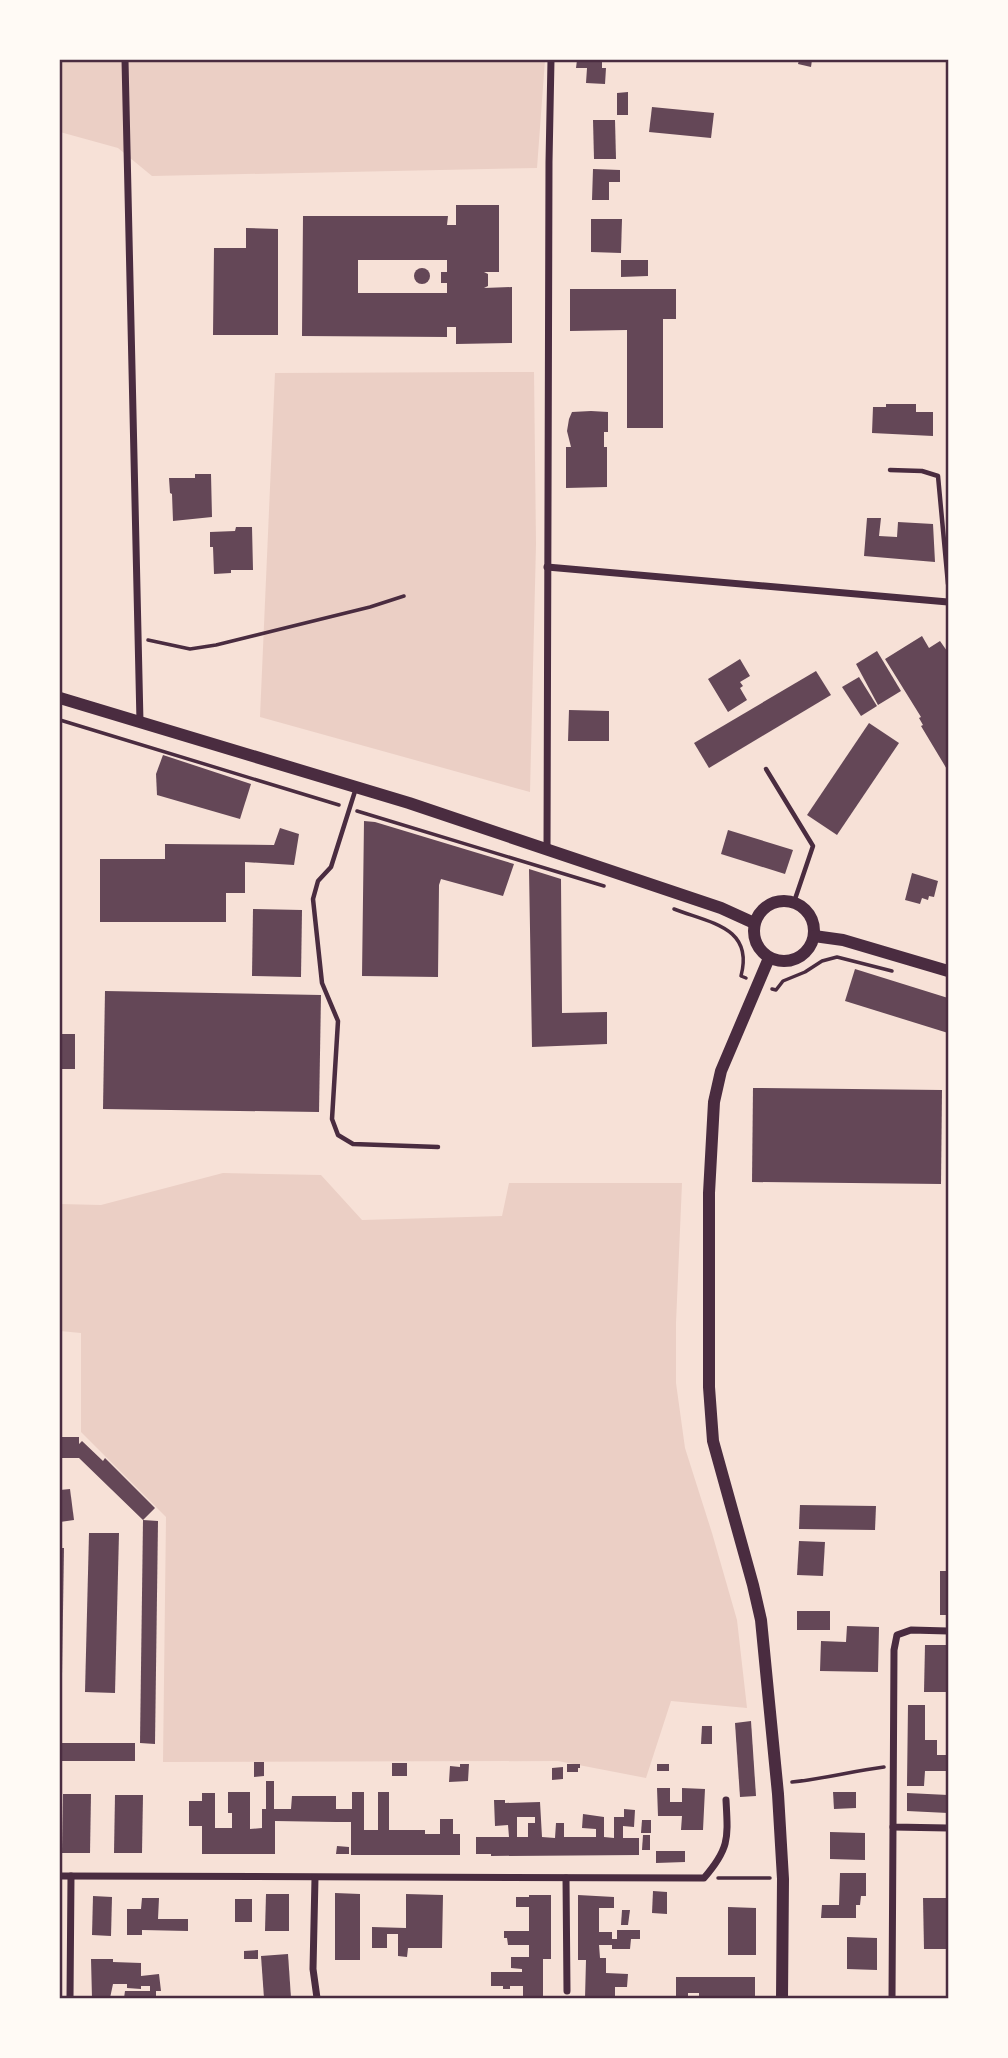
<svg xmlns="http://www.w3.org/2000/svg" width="1008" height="2058" viewBox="0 0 1008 2058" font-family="Arial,sans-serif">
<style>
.green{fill:#ebcfc5}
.building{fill:#644757;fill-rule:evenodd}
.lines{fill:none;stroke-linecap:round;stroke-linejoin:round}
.path{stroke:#4a2c40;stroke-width:3.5}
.service{stroke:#4a2c40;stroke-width:4.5}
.minor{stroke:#4a2c40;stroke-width:7}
.secondary{stroke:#4a2c40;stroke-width:12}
.neatline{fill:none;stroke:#4a2c40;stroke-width:2.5}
</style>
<rect width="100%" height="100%" fill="#f7e1d7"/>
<g class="green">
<path d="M60 60H545L537 168 152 176 118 148 60 132Z"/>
<path d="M534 372 536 544 530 792 260 717 275 373Z"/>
<path d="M223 1173 321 1175 362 1220 502 1216 509 1183H682L676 1323V1383L685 1448 712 1533 737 1620 747 1708 671 1701 646 1778 558 1761 163 1762 166 1517 81 1432V1333L60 1331V1204L101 1205Z"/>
</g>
<g class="building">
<path d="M577 60H602V68H606L605 84 586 83 587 68H576Z"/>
<path d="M799 60H812L811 67 798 64Z"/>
<path d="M628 92V115H617V93Z"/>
<path d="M652 107 714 113 711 138 649 132Z"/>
<path d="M593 120H615L616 159H594Z"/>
<path d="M593 169 620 170V182H609V200H592Z"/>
<path d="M456 205H499V272H484L488 274V286L484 288 512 287V343L456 344V327H447V337L302 336 303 216H448L447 225H456ZM358 260H447V272H441V283H447V293H358Z"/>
<path d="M591 219H622L621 253 591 252Z"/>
<path d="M246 228 278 229V335H213L214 248H246Z"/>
<path d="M621 260H648V276L621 277Z"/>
<circle cx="422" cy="276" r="8"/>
<path d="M570 289H676V319H663V428H627V330L570 331Z"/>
<path d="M886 404H916V412H933V436L872 433 873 407H886Z"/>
<path d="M591 411 608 412V432H604V447H607V487L566 488V447H571L567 431 569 419 572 412Z"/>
<path d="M195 474H211L212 517 173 521 172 494 170 493 169 478H195Z"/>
<path d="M867 518H881L879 536 897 537 898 522 933 524 935 562 864 556Z"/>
<path d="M236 527H252L253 570H231V573L214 574 213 547H210V532L235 531Z"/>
<path d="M922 636 929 648 940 641 947 651 948 650V771L921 726 923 725 919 718 921 717 885 659Z"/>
<path d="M877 651 901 691 878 705 856 664Z"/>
<path d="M740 659 750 676 740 682 743 686 740 688 747 700 728 712 708 679Z"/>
<path d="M816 671 831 695 709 768 694 743Z"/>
<path d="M859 677 877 706 861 716 842 687Z"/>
<path d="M569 710 609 711V741H568Z"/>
<path d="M869 723 899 743 837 835 807 815Z"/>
<path d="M163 755 251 784 240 819 157 795 156 774Z"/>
<path d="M364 821 375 822 514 864 503 896 441 879 439 885 438 977 362 976Z"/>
<path d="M280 828 299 834 294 865 245 862V893H226V922H100V859H165V844L274 845Z"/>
<path d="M728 830 793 850 785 874 721 854Z"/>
<path d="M529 869 561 879 562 1013 607 1012V1044L532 1047Z"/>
<path d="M912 873 938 881 934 897 929 896 928 900 922 898 920 904 905 900Z"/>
<path d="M253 909 302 910 301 977 252 976Z"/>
<path d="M855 969 948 998V1033L845 1001Z"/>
<path d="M105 991 321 995 319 1112 103 1109Z"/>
<rect x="60" y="1034" width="15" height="35"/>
<path d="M753 1088 942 1090 941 1184 752 1182Z"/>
<path d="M60 1437H79V1444L82 1441 103 1461 105 1458 155 1508 143 1520 79 1458H60Z"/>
<path d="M70 1489 74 1520 60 1522V1490Z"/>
<path d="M800 1505 876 1506 875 1530 799 1529Z"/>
<path d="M143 1520 158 1521 155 1744 140 1743Z"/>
<path d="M89 1533H119L115 1693 85 1692Z"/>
<path d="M799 1541 825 1542 823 1576 797 1575Z"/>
<path d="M60 1548H64L62 1674H60Z"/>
<rect x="940" y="1571" width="8" height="44"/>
<rect x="797" y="1611" width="33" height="19"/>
<path d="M847 1626 879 1627 878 1672 820 1671 821 1641 846 1642Z"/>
<path d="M925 1645H948V1692H924Z"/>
<path d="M908 1705H925V1740H937V1755H948V1771H925L924 1786H907Z"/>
<path d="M751 1721 756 1796 740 1797 735 1723Z"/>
<path d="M702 1726H712V1744H701Z"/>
<rect x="60" y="1743" width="75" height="18"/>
<path d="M254 1762H264V1776L254 1777Z"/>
<rect x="392" y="1763" width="15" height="13"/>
<path d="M460 1764H469L468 1781 449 1782 450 1766 460 1767Z"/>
<path d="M567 1764H580V1768H578V1772H567Z"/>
<rect x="657" y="1764" width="12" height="7"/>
<path d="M563 1767V1779L552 1780V1768Z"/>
<path d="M266 1781H274V1809H291L292 1796H336V1809H352V1792H364V1830H378V1792H389V1830H425V1834H440V1819H453V1834H460V1855H351V1822H336L275 1821V1854H202V1826H189V1801H202V1793H215V1828H232V1813H228V1792H250V1829L262 1828V1809H266Z"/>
<path d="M657 1788H670V1802H682V1788L705 1789 703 1830H681L682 1816H658Z"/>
<path d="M833 1792H856V1808L834 1809Z"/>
<path d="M907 1793 948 1795V1813L907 1811Z"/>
<path d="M63 1794H91L90 1853H62Z"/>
<path d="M115 1795H143L142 1853H114Z"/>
<path d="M494 1800H505V1803L540 1802 542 1837 555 1838 556 1823H564V1837H596V1829L582 1828 583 1814 604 1817V1837L614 1838V1817H624V1809L635 1810 634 1827 623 1826V1838H639V1855L491 1856V1854H476V1837H509L508 1825 495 1826ZM517 1817H535V1823H528V1837H517Z"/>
<path d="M642 1820H651V1833H641Z"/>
<path d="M830 1832 865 1833V1860L830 1859Z"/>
<path d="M643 1835H650V1850H642Z"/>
<path d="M337 1846 349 1847V1854H336Z"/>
<path d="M656 1851H685V1862L656 1863Z"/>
<path d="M840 1873H866V1896H861L860 1905H856V1918H821L822 1905H839Z"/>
<path d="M653 1891 667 1892V1914L652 1913Z"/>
<path d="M335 1893 360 1894V1960H335Z"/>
<path d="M266 1894H289V1931H265Z"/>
<path d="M406 1894 443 1895 442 1948H408L407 1957 398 1956V1934H387V1948H372V1927L406 1928Z"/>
<path d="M529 1895H551V1959H543V1998H523V1986H510V1989H503V1986H491V1972H522V1969L511 1968V1957H529V1945H508L507 1938H504V1931H529V1907H516V1897H529Z"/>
<path d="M578 1895 614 1897V1908H599V1932H612V1939H617V1930H640V1939H631L630 1949H612V1945H599L600 1958H606V1973L628 1974 627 1987H615V1998H585L586 1960H578Z"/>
<path d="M93 1896 112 1897 111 1936 92 1935Z"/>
<path d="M142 1898H159L158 1919H188V1931L142 1930V1935H127V1909H141Z"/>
<path d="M923 1898H948V1949H924Z"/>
<rect x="235" y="1899" width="17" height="23"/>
<path d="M728 1907 756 1908V1955H728Z"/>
<path d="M622 1910H630L628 1925H621Z"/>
<path d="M847 1937 877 1938V1970L847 1969Z"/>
<path d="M258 1950V1959H244V1951Z"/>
<path d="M288 1954 291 1998H264L261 1956Z"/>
<path d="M91 1959H113V1962L141 1963V1976L159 1974 161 1991H156V1998H124L125 1991H150V1986H141V1989L127 1988V1984H113L110 1998H92Z"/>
<path d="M676 1977H755V1998H699V1993H688V1998H676Z"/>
</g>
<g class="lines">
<g class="path">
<path d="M148 640 190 649 216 645 370 607 404 596"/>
<path d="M60 720 339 805"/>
<path d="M357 811 604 886"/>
<path d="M674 909C710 923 754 927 741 976L746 978"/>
<path d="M772 989 776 990 783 981 805 972 822 961 837 957 892 971"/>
<path d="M792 1782C823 1779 852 1771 884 1767"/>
<path d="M718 1878H770"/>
</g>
<g class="service">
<path d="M890 470 922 471 938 476 948 584"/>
<path d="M766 769 813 846 794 902"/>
<path d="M356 788 331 867 318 881 313 899 322 983 338 1021 332 1119 338 1135 353 1144 438 1147"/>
</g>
<g class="minor">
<path d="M125 60 140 722"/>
<path d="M547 567 948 602"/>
<path d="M547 848 549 162 551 60"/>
<path d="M948 1631 911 1630 897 1635 894 1650 893 1827 948 1828"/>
<path d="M60 1876 704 1878C730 1848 728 1838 726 1800"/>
<path d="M315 1878 313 1969 317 1998"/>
<path d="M566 1878 567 1991"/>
<path d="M70 1998 71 1876"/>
<path d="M892 1998 893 1827"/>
</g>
<g class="secondary">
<path d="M60 698 409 803 721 908 754 923"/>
<circle cx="784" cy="931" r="30"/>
<path d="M814 936 843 940 948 971"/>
<path d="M769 958 721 1071 714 1102 709 1193V1387L713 1441 753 1585 761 1620 778 1794 783 1879 782 1998"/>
</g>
</g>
<rect width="1008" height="2058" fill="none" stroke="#fffaf5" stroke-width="122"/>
<rect x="61" y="61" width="886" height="1936" class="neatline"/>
</svg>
